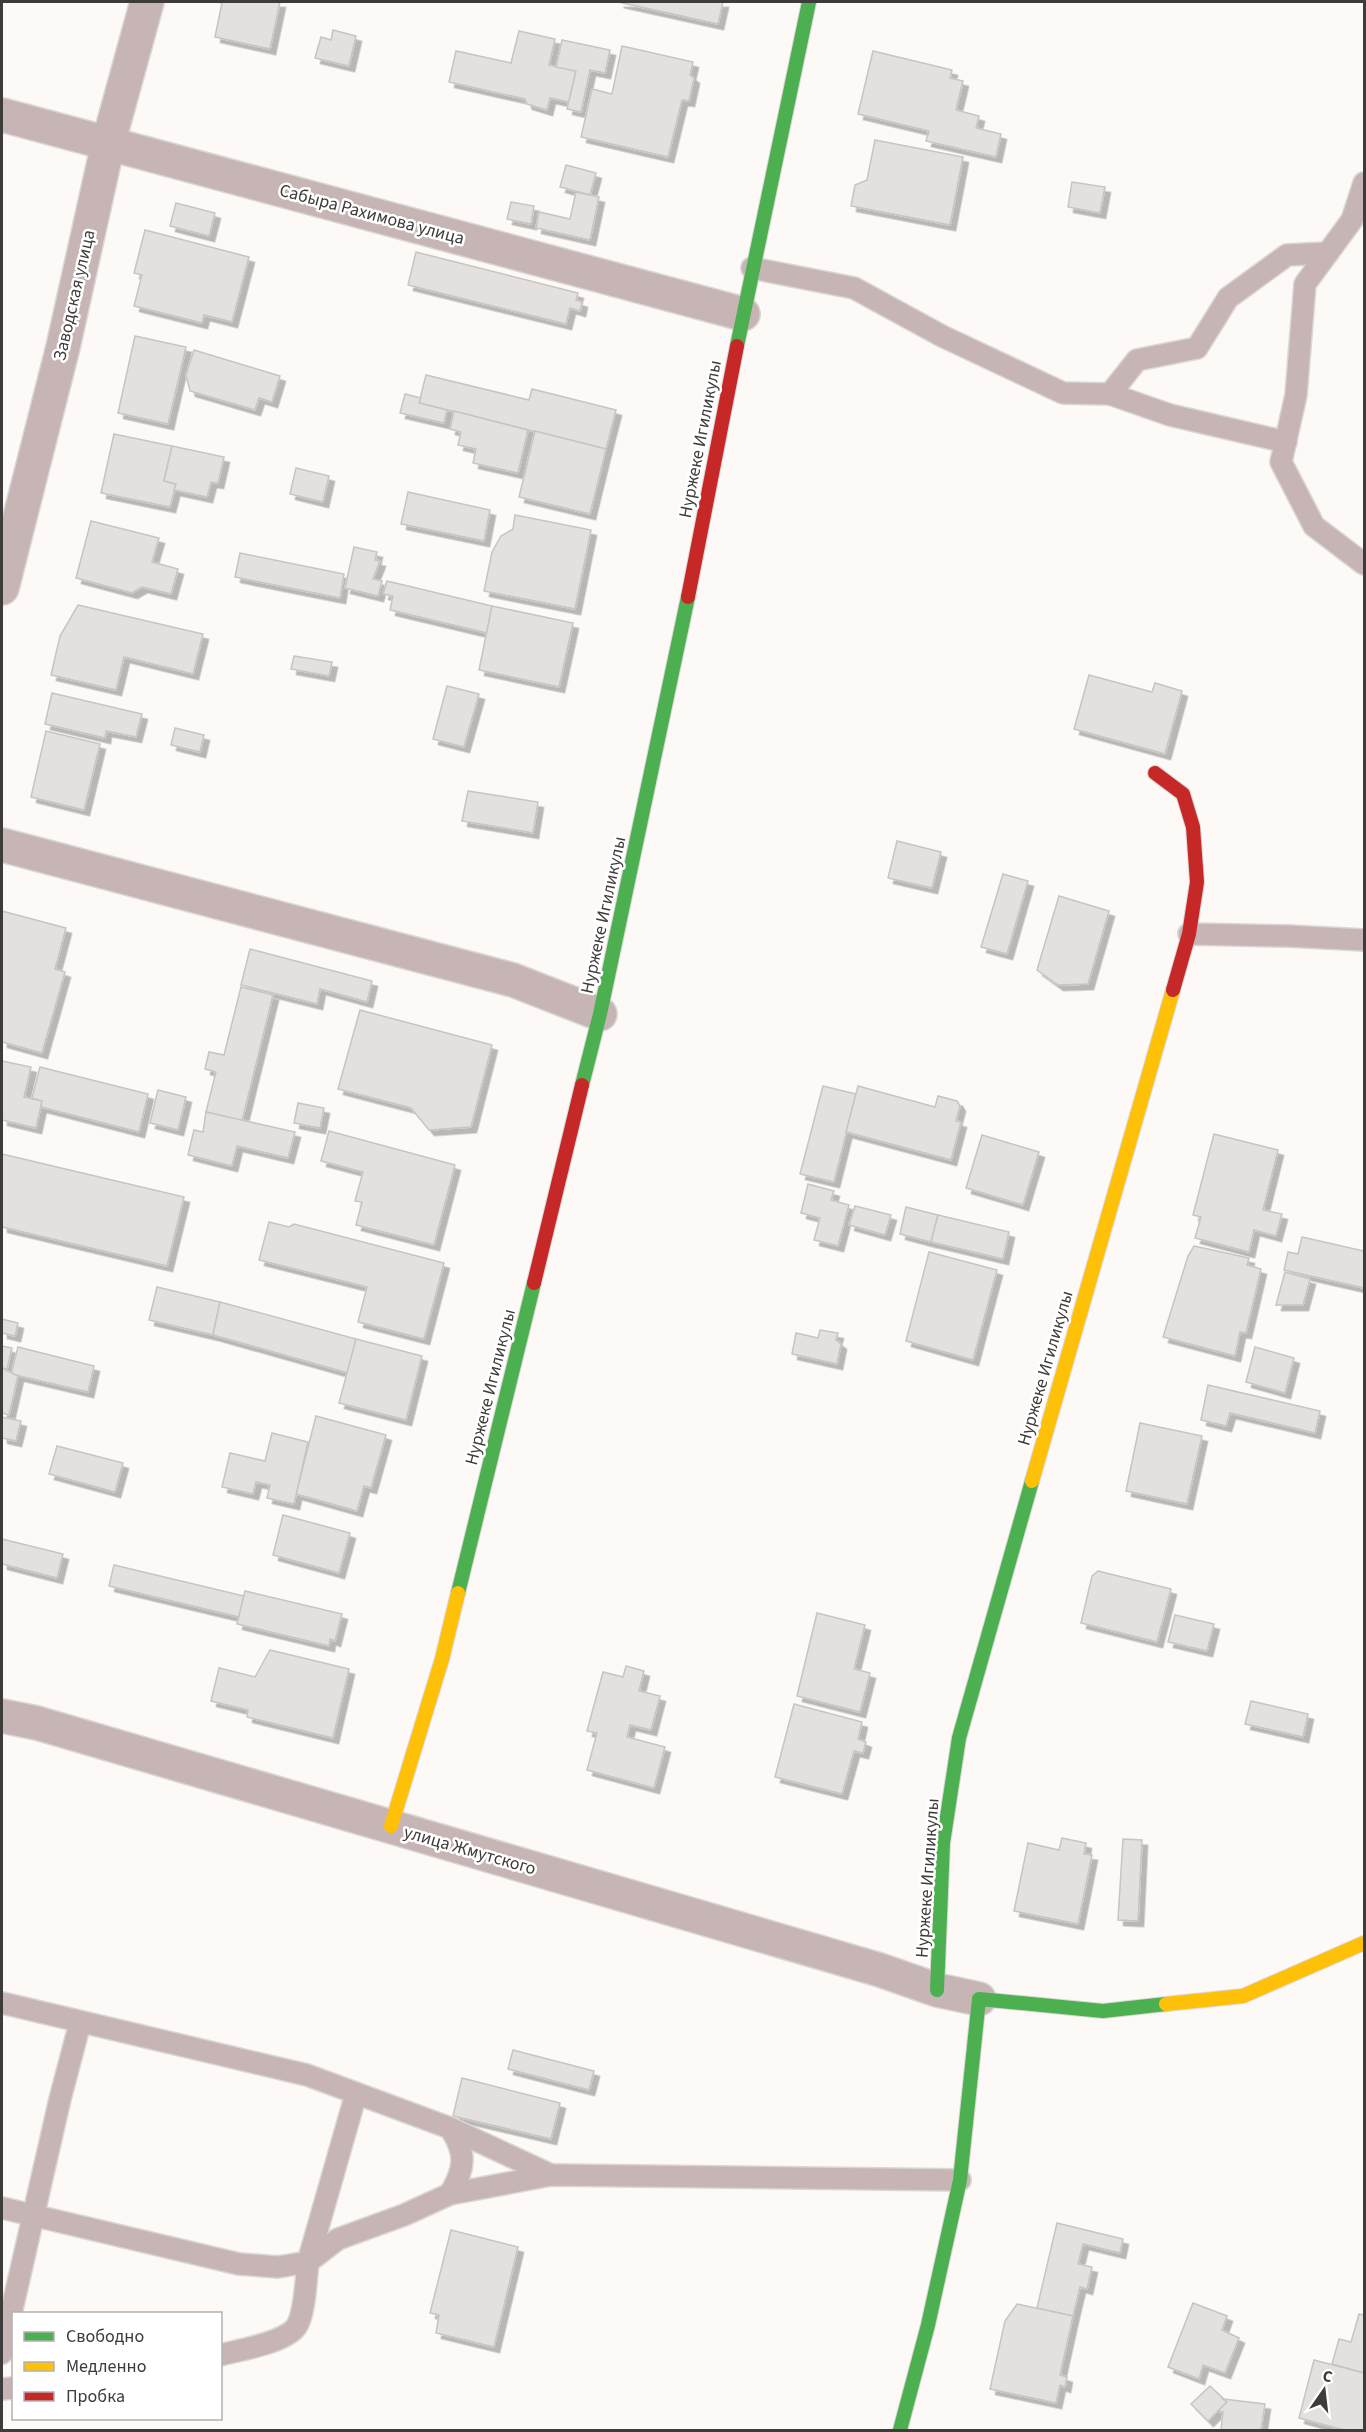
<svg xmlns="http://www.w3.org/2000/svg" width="1366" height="2432" viewBox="0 0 1366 2432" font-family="'Source Sans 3',sans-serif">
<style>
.building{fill:#e3e0de;stroke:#c7c4c2;stroke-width:1.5;filter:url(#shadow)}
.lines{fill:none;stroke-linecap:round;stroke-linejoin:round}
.lane-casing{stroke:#d9d7d5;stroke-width:24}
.street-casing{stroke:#d9d7d5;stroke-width:36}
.fast-casing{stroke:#d9d7d5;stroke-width:16}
.slow-casing{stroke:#d9d7d5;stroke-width:16}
.jam-casing{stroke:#d9d7d5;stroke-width:16}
.lane{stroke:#c7b5b5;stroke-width:21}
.street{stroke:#c7b5b5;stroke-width:33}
.fast{stroke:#4caf50;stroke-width:14}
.slow{stroke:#ffc107;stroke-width:14}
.jam{stroke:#c62828;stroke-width:14}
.labels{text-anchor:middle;stroke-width:5;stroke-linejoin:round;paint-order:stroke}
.street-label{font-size:18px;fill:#3e3c3a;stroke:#fff}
</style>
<defs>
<filter id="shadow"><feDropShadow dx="5.5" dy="5.5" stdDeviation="0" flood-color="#0004"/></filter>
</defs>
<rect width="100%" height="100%" fill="#fcf9f6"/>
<g class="building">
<path d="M217 2H280L270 49 215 37 222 3Z"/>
<path d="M618 2H723L718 24Z"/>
<path d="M333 30 356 36 349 66 315 58 321 37 331 40Z"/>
<path d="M519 31 555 39 549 65 576 71 569 102 550 98 547 110 527 104 525 99 449 82 456 51 511 63Z"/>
<path d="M562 40 610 50 605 73 590 70 581 112 567 109 576 71 556 67Z"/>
<path d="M622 46 693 62 690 75 694 78 689 101 682 100 668 157 581 137 592 89 612 94Z"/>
<path d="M873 51 952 70 950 78 963 81 956 110 979 116 976 128 1001 134 996 157 926 141 929 131 858 114Z"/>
<path d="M875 140 963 157 950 225 851 206 855 185 867 180Z"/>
<path d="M566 165 596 173 590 195 560 187Z"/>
<path d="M1072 182 1105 187 1100 213 1068 207Z"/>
<path d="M576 192 599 197 590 240 536 228 539 212 570 219Z"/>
<path d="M511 202 534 206 531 224 507 219Z"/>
<path d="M176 203 215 213 209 236 170 226Z"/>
<path d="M145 230 249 257 232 322 204 315 202 323 134 306 142 275 134 273Z"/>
<path d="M416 252 578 293 576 300 582 302 580 311 570 308 566 324 408 285Z"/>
<path d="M135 336 186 347 168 424 118 413Z"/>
<path d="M194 350 280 376 272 402 259 398 255 410 190 391 186 375Z"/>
<path d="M426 375 529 400 532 389 616 410 606 449 419 403Z"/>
<path d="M405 394 421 398 419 403 447 410 444 423 400 413Z"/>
<path d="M454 411 528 430 518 473 473 463 476 449 458 445 461 432 450 429Z"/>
<path d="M535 431 606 449 590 514 519 497Z"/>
<path d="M114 434 172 446 164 481 176 484 170 507 101 493Z"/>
<path d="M172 446 224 457 218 483 211 482 207 497 174 490 176 484 164 481Z"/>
<path d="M296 468 329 476 323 502 290 494Z"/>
<path d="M408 492 490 510 484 541 401 524Z"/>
<path d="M515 515 591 530 575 609 484 591 492 552 501 536 513 529Z"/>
<path d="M91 521 159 538 152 562 178 569 171 594 142 587 132 593 76 578Z"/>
<path d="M354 547 377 552 375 560 380 561 373 579 382 581 378 596 345 588Z"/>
<path d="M240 553 344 574 340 598 235 577Z"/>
<path d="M387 581 492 606 487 633 390 610 393 596 383 594Z"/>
<path d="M78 605 203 634 193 674 124 657 116 690 51 675 60 636Z"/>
<path d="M492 606 573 623 559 687 479 670Z"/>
<path d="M294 656 332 662 329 676 291 669Z"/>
<path d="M1089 675 1152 692 1155 683 1182 691 1165 754 1074 729Z"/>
<path d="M447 686 479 694 464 747 433 739Z"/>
<path d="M52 693 142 714 136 737 106 731 105 738 45 724Z"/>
<path d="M175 728 204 735 200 752 171 745Z"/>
<path d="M46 731 100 744 84 810 31 797Z"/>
<path d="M468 791 538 802 533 833 462 821Z"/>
<path d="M897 841 941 852 932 888 888 878Z"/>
<path d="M1003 874 1028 881 1007 954 981 947Z"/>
<path d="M1059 896 1109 911 1088 984 1058 985 1037 970Z"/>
<path d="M2 911 66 928 55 969 65 972 42 1053 2 1042Z"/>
<path d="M250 949 372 981 367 1002 320 989 317 1004 241 985Z"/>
<path d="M241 987 273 995 242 1121 206 1112 216 1072 205 1069 209 1052 224 1055Z"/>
<path d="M360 1010 492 1045 471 1127 429 1130 411 1108 338 1089Z"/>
<path d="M2 1061 31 1067 24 1097 42 1101 36 1128 2 1120Z"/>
<path d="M40 1067 148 1094 139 1132 41 1107 42 1101 32 1098Z"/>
<path d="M823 1086 856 1094 834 1182 800 1174Z"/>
<path d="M858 1086 935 1107 938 1096 957 1101 960 1106 956 1121 961 1122 951 1160 846 1132Z"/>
<path d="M158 1090 186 1097 178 1130 150 1123Z"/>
<path d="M298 1103 324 1108 320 1128 294 1123Z"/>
<path d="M206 1112 295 1132 288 1158 237 1146 232 1166 188 1155 194 1130 203 1132Z"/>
<path d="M329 1131 455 1165 434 1245 356 1225 362 1202 355 1201 363 1172 321 1161Z"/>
<path d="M1214 1134 1278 1150 1263 1210 1282 1214 1276 1236 1254 1230 1249 1252 1195 1238 1201 1217 1193 1215Z"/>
<path d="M982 1135 1039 1152 1023 1205 966 1188Z"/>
<path d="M2 1154 184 1197 167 1266 2 1227Z"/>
<path d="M808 1184 834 1191 831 1200 849 1205 838 1246 814 1240 820 1218 801 1213Z"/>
<path d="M855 1206 891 1215 885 1235 849 1225Z"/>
<path d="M906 1207 938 1215 931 1242 900 1234Z"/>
<path d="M938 1215 1009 1232 1003 1259 931 1242Z"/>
<path d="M269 1222 289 1227 294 1224 444 1263 424 1339 358 1322 367 1287 259 1260Z"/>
<path d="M1302 1237 1364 1251V1288L1284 1270 1288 1252 1298 1254Z"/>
<path d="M1194 1246 1249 1258 1247 1265 1261 1269 1246 1333 1240 1332 1235 1356 1163 1337 1188 1256Z"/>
<path d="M929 1252 997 1270 973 1360 906 1341Z"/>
<path d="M1285 1272 1310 1279 1303 1305H1276Z"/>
<path d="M157 1287 220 1302 213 1335 149 1320Z"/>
<path d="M220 1302 356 1339 348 1373 213 1335Z"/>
<path d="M2 1319 18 1323 15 1336 2 1333Z"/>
<path d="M820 1330 838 1333 836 1340 841 1344 837 1364 792 1354 796 1333 818 1338Z"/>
<path d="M356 1339 422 1356 406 1420 339 1403Z"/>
<path d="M2 1346 12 1348 7 1369 2 1368Z"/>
<path d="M18 1347 94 1366 88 1392 11 1374Z"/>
<path d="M1255 1347 1294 1358 1285 1393 1246 1382Z"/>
<path d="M2 1368 18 1376 9 1415 2 1413Z"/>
<path d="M1208 1385 1320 1411 1315 1433 1230 1413 1226 1426 1201 1420Z"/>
<path d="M316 1416 386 1435 371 1488 364 1486 357 1511 296 1494Z"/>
<path d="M2 1417 21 1421 16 1441 2 1438Z"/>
<path d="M1140 1423 1202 1436 1187 1504 1126 1491Z"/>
<path d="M272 1433 308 1442 294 1504 267 1498 270 1485 256 1482 253 1494 222 1487 230 1453 265 1461Z"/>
<path d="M57 1446 123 1463 115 1492 49 1474Z"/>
<path d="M283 1515 350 1533 339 1573 273 1555Z"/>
<path d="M2 1539 63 1554 57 1578 2 1564Z"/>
<path d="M114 1565 244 1596 239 1617 109 1586Z"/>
<path d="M1098 1571 1171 1589 1157 1642 1081 1623 1092 1576Z"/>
<path d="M245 1591 342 1614 335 1641 330 1639 329 1646 237 1624Z"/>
<path d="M817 1613 865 1625 854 1669 870 1673 860 1712 797 1696Z"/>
<path d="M1175 1615 1214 1624 1207 1651 1168 1642Z"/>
<path d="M270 1650 349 1669 333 1738 247 1717 248 1710 211 1701 219 1668 255 1677Z"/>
<path d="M626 1666 644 1671 639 1691 660 1696 651 1730 630 1725 627 1737 665 1747 654 1788 587 1770 597 1733 587 1731 603 1672 623 1677Z"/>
<path d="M1251 1701 1308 1714 1303 1737 1245 1724Z"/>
<path d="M794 1704 862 1722 858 1739 866 1742 863 1753 854 1751 842 1794 775 1777Z"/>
<path d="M1062 1838 1086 1843 1084 1854 1092 1855 1078 1924 1014 1911 1028 1843 1059 1850Z"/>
<path d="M1123 1839 1142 1840 1138 1921 1118 1920Z"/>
<path d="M513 2050 594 2071 589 2090 508 2069Z"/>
<path d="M462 2078 560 2103 551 2139 453 2116Z"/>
<path d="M1057 2223 1123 2239 1120 2253 1083 2244 1078 2264 1092 2267 1087 2289 1080 2287 1073 2316 1037 2308Z"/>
<path d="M451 2230 518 2247 494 2347 436 2333 439 2315 430 2313Z"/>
<path d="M1193 2303 1227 2316 1222 2330 1239 2338 1225 2373 1203 2365 1199 2379 1168 2367Z"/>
<path d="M1017 2304 1073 2316 1060 2375 1067 2377 1065 2387 1060 2385 1056 2403 990 2389 1005 2321Z"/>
<path d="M1359 2314 1364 2315V2373L1332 2364 1339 2339 1351 2342Z"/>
<path d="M1314 2360 1364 2373V2430H1344L1299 2418Z"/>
<path d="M1210 2386 1227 2402 1208 2421 1191 2404Z"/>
<path d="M1223 2399 1265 2404 1261 2430H1221L1223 2412 1218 2411 1227 2402Z"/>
</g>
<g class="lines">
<defs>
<g id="lane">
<path d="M1364 183 1352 220 1305 284 1296 395 1281 462 1314 526 1364 564"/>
<path d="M752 268 854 288 942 336 1063 393 1110 394 1137 360 1197 348 1228 298 1287 255 1328 253"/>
<path d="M1110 394 1170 415 1286 442"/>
<path d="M1189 934 1288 936 1364 940"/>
<path d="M2 2003 307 2075 450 2128 551 2175"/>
<path d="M450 2194C465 2169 467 2153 450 2128"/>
<path d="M2 2208 239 2264 278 2267 308 2262 356 2094"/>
<path d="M2 2353 60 2099 80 2023"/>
<path d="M220 2355C239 2350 284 2343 296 2327 305 2315 306 2278 308 2262L338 2239 404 2215 450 2194 551 2175 960 2180"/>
<path d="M2 2389 14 2388"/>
</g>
<g id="street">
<path d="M2 115 743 314"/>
<path d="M2 588 63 347 108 144 147 2"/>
<path d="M2 845 513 980 600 1014"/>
<path d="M2 1716 37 1723 880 1970 937 1990 979 1999"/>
</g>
<g id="fast">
<path d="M737 346 809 2"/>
<path d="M582 1085 600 1014 688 597"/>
<path d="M458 1593 534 1283"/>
<path d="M937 1990 943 1843 959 1738 1032 1481"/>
<path d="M900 2430 928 2325 960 2180 979 1999 1103 2011 1166 2004"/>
</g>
<g id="slow">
<path d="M1032 1481 1173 990"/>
<path d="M391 1826 442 1659 458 1593"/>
<path d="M1166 2004 1243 1996 1364 1943"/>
</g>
<g id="jam">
<path d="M688 597 737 346"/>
<path d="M1155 773 1183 794 1193 827 1197 882 1189 934 1173 990"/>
<path d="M534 1283 582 1085"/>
</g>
</defs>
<use href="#lane" class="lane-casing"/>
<use href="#street" class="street-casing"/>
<use href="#fast" class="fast-casing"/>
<use href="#slow" class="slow-casing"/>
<use href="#jam" class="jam-casing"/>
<use href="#lane" class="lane"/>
<use href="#street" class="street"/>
<use href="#fast" class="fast"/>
<use href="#slow" class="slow"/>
<use href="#jam" class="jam"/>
</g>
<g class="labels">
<g class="street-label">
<text transform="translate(372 214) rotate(15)" y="6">Сабыра Рахимова улица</text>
<text transform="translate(74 295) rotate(-77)" y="6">Заводская улица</text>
<text transform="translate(700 439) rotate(-79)" y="6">Нуржеке Игиликулы</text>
<text transform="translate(603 915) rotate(-78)" y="6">Нуржеке Игиликулы</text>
<text transform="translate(1045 1368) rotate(-74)" y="6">Нуржеке Игиликулы</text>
<text transform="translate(490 1387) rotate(-76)" y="6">Нуржеке Игиликулы</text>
<text transform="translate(470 1850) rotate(16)" y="6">улица Жмутского</text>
<text transform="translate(927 1878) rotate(-86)" y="6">Нуржеке Игиликулы</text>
</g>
</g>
<rect width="1366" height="2432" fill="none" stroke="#3e3c3a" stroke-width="6"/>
<rect x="12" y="2312" width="210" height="108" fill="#ffffff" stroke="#b2b1b0" stroke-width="1.5"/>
<rect x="24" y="2332" width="30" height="9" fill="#4caf50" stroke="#b2b1b0" stroke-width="1.5"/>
<text x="66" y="2342" font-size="18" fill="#3e3c3a">Свободно</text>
<rect x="24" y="2362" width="30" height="9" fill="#ffc107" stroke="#b2b1b0" stroke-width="1.5"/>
<text x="66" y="2372" font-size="18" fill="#3e3c3a">Медленно</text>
<rect x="24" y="2392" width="30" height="9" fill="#c62828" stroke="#b2b1b0" stroke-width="1.5"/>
<text x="66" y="2402" font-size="18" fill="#3e3c3a">Пробка</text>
<g transform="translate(1324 2390) rotate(14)" stroke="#ffffff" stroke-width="4.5" paint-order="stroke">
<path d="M0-4.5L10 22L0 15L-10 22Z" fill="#3e3c3a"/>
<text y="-9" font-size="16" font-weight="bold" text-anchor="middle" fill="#3e3c3a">С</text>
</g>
</svg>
